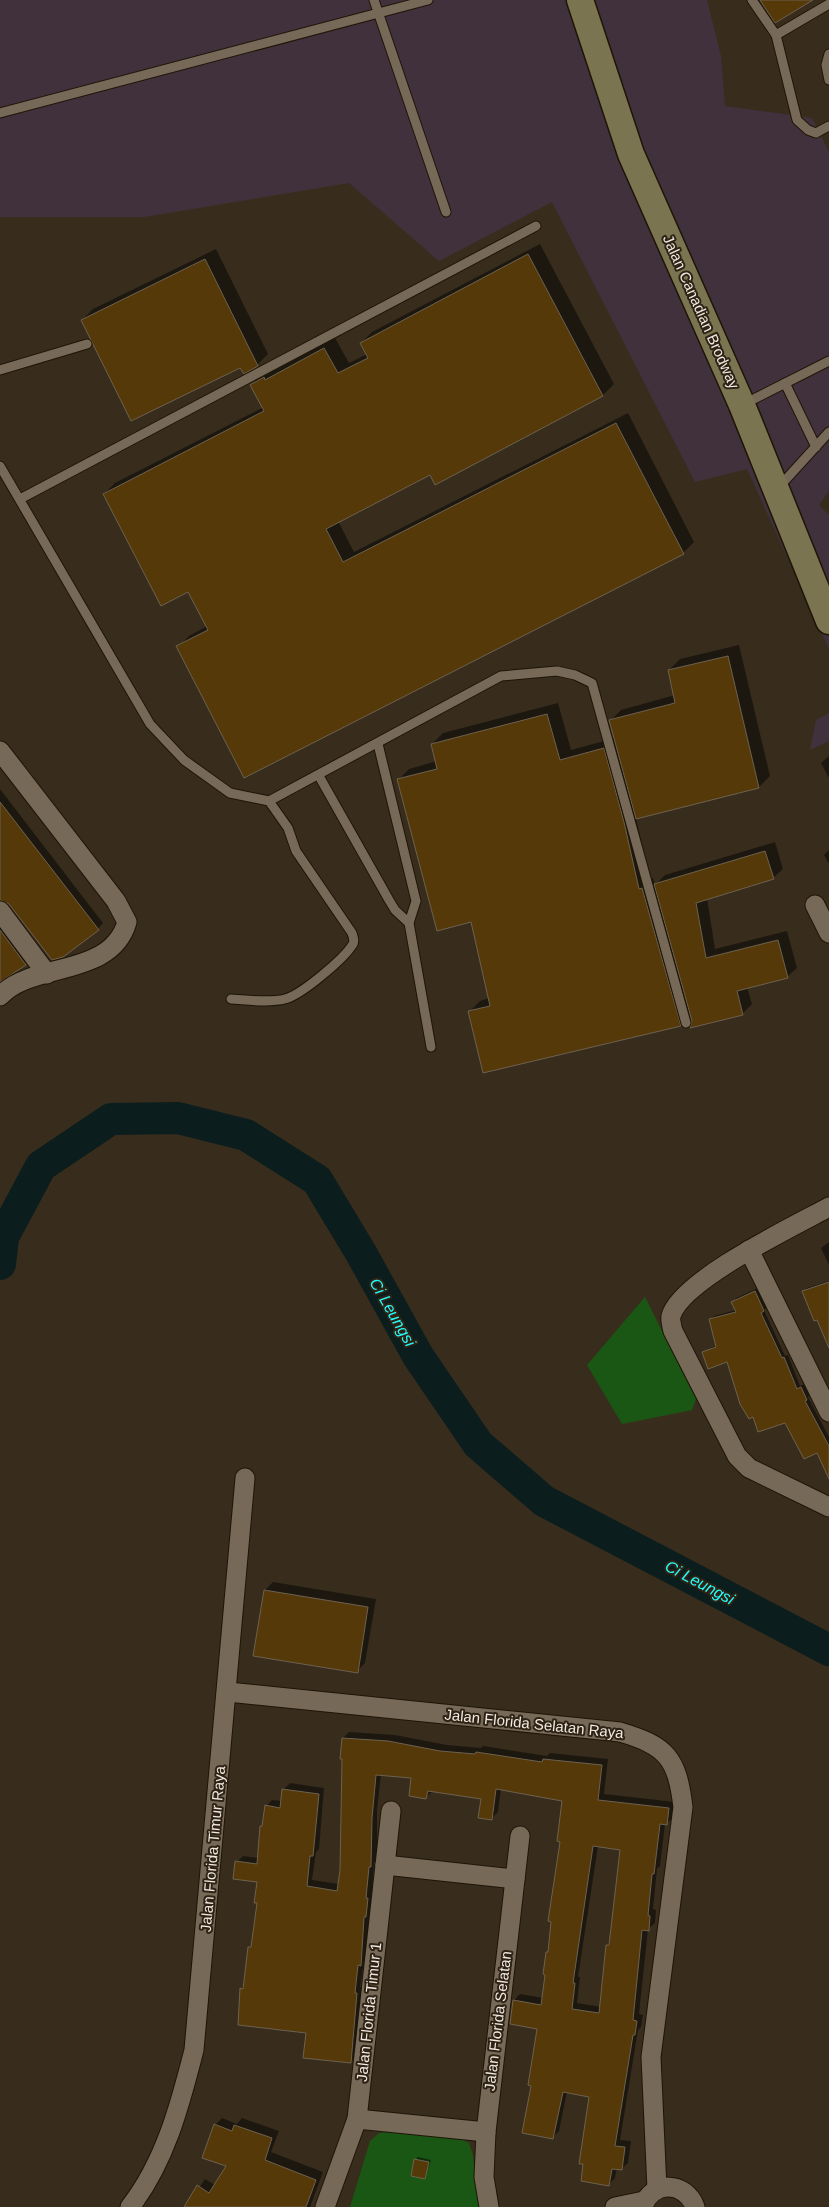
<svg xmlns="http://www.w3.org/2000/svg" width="829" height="2207" viewBox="0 0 829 2207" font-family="Arial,sans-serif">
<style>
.commercial{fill:#40313d}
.green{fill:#1a5714}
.shadow{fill:#0007;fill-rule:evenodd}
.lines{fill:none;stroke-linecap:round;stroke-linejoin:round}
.river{stroke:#0b1d1d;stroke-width:32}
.building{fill:#553909;stroke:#6d6150;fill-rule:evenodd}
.lane-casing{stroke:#1f1506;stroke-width:11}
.street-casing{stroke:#1f1506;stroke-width:21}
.secondary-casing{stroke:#1f1506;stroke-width:29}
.lane{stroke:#766958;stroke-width:9}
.street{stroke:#766958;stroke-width:19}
.secondary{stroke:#7b7450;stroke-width:26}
.labels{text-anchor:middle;stroke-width:4;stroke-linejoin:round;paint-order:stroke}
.street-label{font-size:15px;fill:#f1e9e0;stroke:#2e2314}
.water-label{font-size:16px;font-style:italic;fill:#23fafb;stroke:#2e2314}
</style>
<rect width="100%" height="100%" fill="#382d1d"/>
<g class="commercial">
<path d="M0 0H707L721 56 725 106 812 118 829 152V491L819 505 829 515V649L747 469 695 482 552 202 439 261 349 183 144 217H0Z"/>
<path d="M829 713V741L810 750 816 720Z"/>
</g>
<g class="green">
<path d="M645 1297 696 1399 692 1410 622 1424 587 1365Z"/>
<path d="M391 2131 459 2138 469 2143 473 2155 479 2207H350L370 2141 379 2133Z"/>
</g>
<g class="shadow">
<path d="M540 244 614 384 603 395 430 474 338 521 354 552 628 413 694 542 683 553 178 647 189 636 207 626 189 590 104 494 115 483 264 407 251 385 262 374 275 367 276 370 335 338 349 363 367 354 361 343 372 332Z"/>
<path d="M216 249 268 354 257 365 241 366 82 320 93 309Z"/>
<path d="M739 645 770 776 759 787 636 818 650 879 653 878 655 885 665 875 775 842 783 869 773 878 707 898 715 949 787 931 797 968 787 977 747 987 752 1004 742 1014 693 1021 691 1013 680 1025 469 1012 480 1001 489 998 472 920 398 780 409 769 437 761 432 744 443 733 558 703 571 750 615 738 610 721 621 710 675 695 669 670 680 659Z"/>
<path d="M829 756V778L821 763Z"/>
<path d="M0 789 103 923 98 929 0 899Z"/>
<path d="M829 850V864L824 855Z"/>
<path d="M0 917 31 959 0 981Z"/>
<path d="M829 1242V1265L821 1248Z"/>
<path d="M829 1281V1344L804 1291 807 1288Z"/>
<path d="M758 1288 767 1307 764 1310 785 1356 788 1355 800 1386 805 1384 810 1395 808 1397 829 1437V1464L786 1421 754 1416 728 1361 703 1352 717 1345 710 1319 714 1316 736 1310 733 1302 736 1298Z"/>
<path d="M273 1582 376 1599 365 1663 357 1671 265 1590Z"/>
<path d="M349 1732 395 1735 447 1745 481 1748 483 1746 547 1756 550 1753 608 1759 604 1794 675 1802 673 1818 665 1824 660 1866 657 1869 653 1909 656 1910 655 1923 648 1929 639 2014 643 2015 641 2027 638 2030 620 2140 631 2141 628 2163 621 2169 617 2168 615 2178 609 2184 590 2096 567 2092 559 2131 553 2137 532 2085 538 2028 511 2023 514 2000 520 1994 543 1998 561 1840 563 1800 501 1788 498 1812 491 1819 482 1798 433 1791 426 1797 413 1777 381 1774 377 1811V1859L374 1862 372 1892H374L370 1912 367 1958 364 1961 360 1987H363L357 2056 350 2062 241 1989 245 1984 250 1948 252 1945 259 1902V1881L237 1862 243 1856 259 1858 266 1806 272 1800 282 1801 284 1789 290 1783 324 1788 319 1849 316 1852 312 1880 339 1884 341 1870 343 1738ZM598 1846 622 1849 610 1942 607 1946 601 2007 577 2003 580 1977H578Z"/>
<path d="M222 2118 237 2124 242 2118 279 2131 271 2152 323 2172 310 2207H186L205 2179 215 2185 228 2165 215 2125Z"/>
<path d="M418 2157 431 2160 425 2178 416 2159Z"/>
</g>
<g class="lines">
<path class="river" d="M0 1264 3 1237 41 1166 111 1119 178 1118 246 1135 317 1180 361 1253 418 1356 478 1444 544 1501 829 1650"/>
</g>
<g class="building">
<path d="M760 0H813L775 23Z"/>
<path d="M528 254 603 396 435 485 430 475 326 529 343 562 616 423 684 554 244 778 176 646 208 630 188 592 161 606 103 494 264 411 250 385 264 377 265 380 324 348 338 373 368 358 360 343Z"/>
<path d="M205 259 258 366 244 374 240 368 131 421 81 320Z"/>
<path d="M728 656 759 788 636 819 609 720 675 703 668 670Z"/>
<path d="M547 714 560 760 604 748 624 822 639 889 642 888 681 1026 483 1073 468 1011 490 1006 471 922 437 931 397 779 437 769 431 744Z"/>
<path d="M0 802 99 930 63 957 52 960 9 904 0 900Z"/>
<path d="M765 851 774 879 696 903 706 958 778 940 788 978 737 991 743 1015 690 1028 692 1021 654 884Z"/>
<path d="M0 930 26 965 0 982Z"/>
<path d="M829 1282V1348L817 1320 814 1321 802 1291Z"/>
<path d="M755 1291 764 1311 761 1313 782 1358 784 1357 797 1389 801 1387 807 1400 805 1401 829 1446V1479L817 1453 804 1459 785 1423 758 1432 753 1417 749 1419 740 1404 727 1362 708 1369 702 1352 716 1347 709 1319 736 1312 731 1302Z"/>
<path d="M264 1590 368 1607 358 1673 253 1656Z"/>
<path d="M342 1738 388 1741 440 1751 475 1754 476 1752 542 1762 543 1759 602 1765 598 1800 669 1808 667 1825 660 1824 654 1874H652L648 1915 650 1916 649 1931 642 1930 633 2020 637 2021 635 2035H633L615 2146 625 2147 622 2170 612 2169 609 2186 581 2181 583 2164H579L589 2097 563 2092 553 2139 522 2133 531 2086 528 2085 537 2029 510 2024 513 2000 541 2005 545 1975 543 1974 546 1952H548L551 1922 548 1921 560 1842 557 1841 562 1801 496 1789 492 1820 478 1818 481 1799 428 1791 426 1799 409 1796 411 1778 376 1775 372 1818 371 1867H369L366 1898H368L366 1917H364L361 1966 358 1965 355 1993H357L351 2063 303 2058 306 2033 238 2025 240 1988 243 1989 248 1947H251L257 1903H254L257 1882 233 1879 235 1861 257 1864 260 1826H262L265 1805 280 1808 282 1789 319 1794 313 1856H310L307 1886 337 1891 340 1870 342 1759H340ZM593 1846 620 1850 609 1945H606L599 2013 572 2009 575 1983H573Z"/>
<path d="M214 2124 232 2131 234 2125 272 2138 265 2160 316 2180 306 2207H184L197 2185 209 2193 226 2166 202 2158Z"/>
<path d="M414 2159 429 2162 425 2179 411 2176Z"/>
</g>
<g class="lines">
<defs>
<g id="lane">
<path d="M374 0 446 212"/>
<path d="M752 0 776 35"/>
<path d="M829 4 776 35 797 120 808 130 816 133 829 126"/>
<path d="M829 54 826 65 829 80"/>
<path d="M0 113 428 0"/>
<path d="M0 370 87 344"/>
<path d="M785 383 816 447"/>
<path d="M744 404 829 361"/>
<path d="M0 466 150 724 184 760 230 793 269 801 288 828 296 851 352 933C353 937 355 940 353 944 344 959 301 995 285 999 269 1003 248 1000 231 999"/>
<path d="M779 487 829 432"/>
<path d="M20 499 536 226"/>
<path d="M378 744 416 901 409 923 431 1047"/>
<path d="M319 776 389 900 395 910 409 923"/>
<path d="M269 801 501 676 557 671 575 675 592 683 686 1023"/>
</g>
<g id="street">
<path d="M0 751 116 901 127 922C111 978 33 961 0 996"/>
<path d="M815 905 829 933"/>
<path d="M0 911 47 974"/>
<path d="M829 1207C796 1225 681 1280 671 1316 670 1320 672 1327 673 1331L737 1456 749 1468 829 1507"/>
<path d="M749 1250 829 1412"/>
<path d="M228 1692 620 1732C667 1746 677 1758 683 1807L651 2057 657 2189"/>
<path d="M385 1865 515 1879"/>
<path d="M357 2119 486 2132"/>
<path d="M130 2207C165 2162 180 2105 194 2050L245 1478"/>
<path d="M325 2207 357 2119 391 1811"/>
<path d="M489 2207 484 2177 486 2132 520 1836"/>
<path d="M615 2207 644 2201"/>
<path d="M643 2207C651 2180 686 2181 695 2207"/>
</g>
<path id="secondary" d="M580 0 631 154 742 405 829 621"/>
</defs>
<use href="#lane" class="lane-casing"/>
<use href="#street" class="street-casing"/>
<use href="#secondary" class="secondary-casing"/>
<use href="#lane" class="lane"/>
<use href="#street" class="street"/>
<use href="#secondary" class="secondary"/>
</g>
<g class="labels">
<g class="street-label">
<text transform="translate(701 312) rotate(66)" y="5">Jalan Canadian Brodway</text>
<text transform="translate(534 1724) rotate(6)" y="5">Jalan Florida Selatan Raya</text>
<text transform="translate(213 1849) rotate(-85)" y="5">Jalan Florida Timur Raya</text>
<text transform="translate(369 2012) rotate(-84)" y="5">Jalan Florida Timur 1</text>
<text transform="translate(498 2021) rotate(-83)" y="5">Jalan Florida Selatan</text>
</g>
<g class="water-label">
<text transform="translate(393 1312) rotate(60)" y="6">Ci Leungsi</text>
<text transform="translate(700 1582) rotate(28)" y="6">Ci Leungsi</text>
</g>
</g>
</svg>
